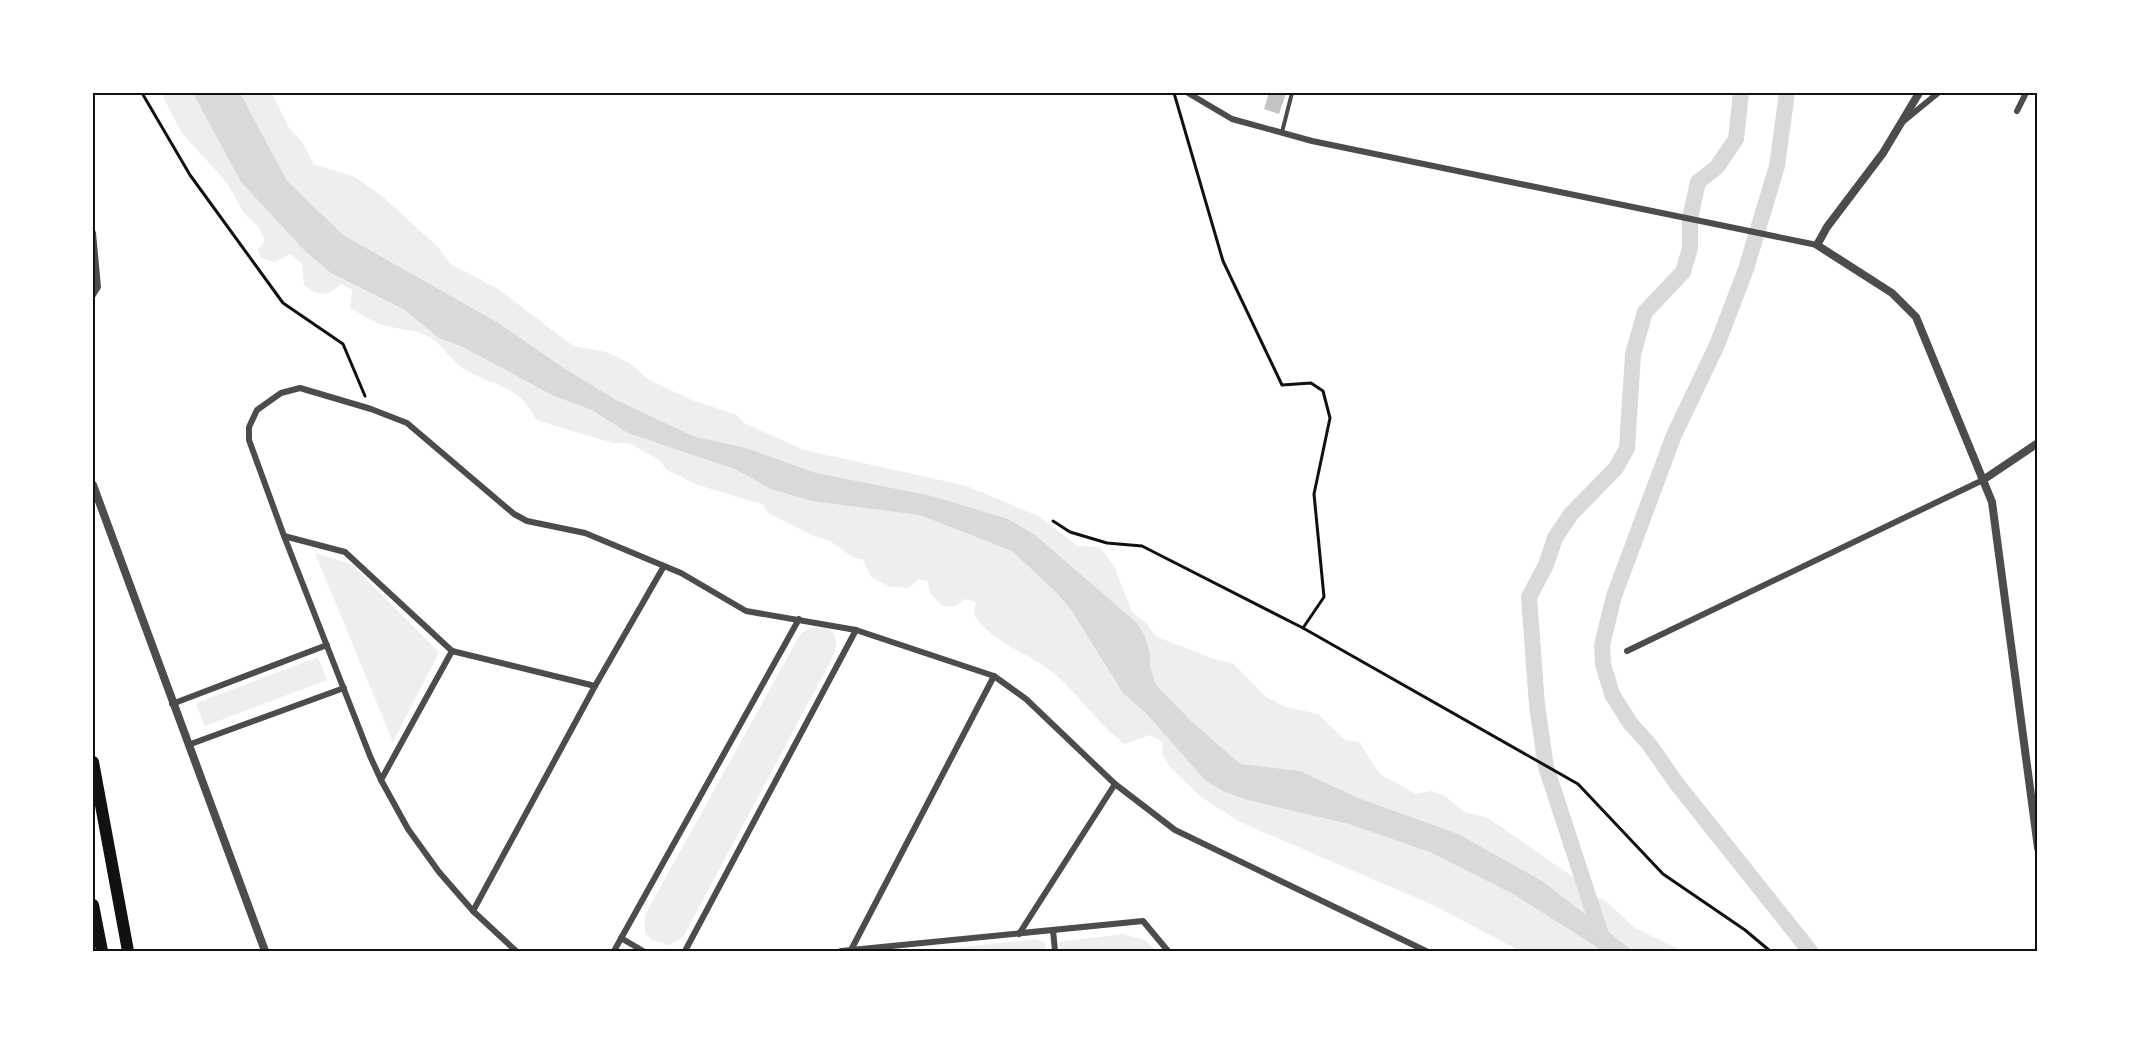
<svg xmlns="http://www.w3.org/2000/svg" width="2131" height="1044" viewBox="0 0 2131 1044" font-family="'Sofia Sans Condensed',sans-serif">
<style>
.green{fill:#eee}
.water{fill:#d9d9d9}
.lines{fill:none;stroke-linecap:round;stroke-linejoin:round}
.canal{stroke:#d9d9d9;stroke-width:16}
.building{fill:#c4c4c4}
.path{stroke:#111;stroke-width:3}
.service{stroke:#4c4c4c;stroke-width:4}
.minor{stroke:#4c4c4c;stroke-width:6}
.tertiary{stroke:#4c4c4c;stroke-width:8}
.trunk{stroke:#111;stroke-width:12}
.neatline{fill:none;stroke:#111;stroke-width:2}
</style>
<rect width="100%" height="100%" fill="#fff"/>
<g class="green">
<path d="M164 93H272L289 128 302 142 314 164 355 177 383 197 439 248 450 264 498 289 573 346 607 352 628 362 649 380 692 400 737 415 744 423 804 450 967 486 1038 516 1078 546 1100 547 1114 566 1132 612 1147 624 1155 636 1211 658 1234 664 1266 697 1286 707 1318 714 1345 740 1359 742 1380 774 1416 794 1431 791 1445 796 1464 812 1488 818 1579 881 1594 896 1606 901 1635 928 1683 951H1520L1435 906 1240 822 1201 797 1170 767 1162 754 1163 742 1150 735 1125 744C1098 725 1081 697 1056 675 1030 653 993 644 974 615L976 602 965 599 954 607 942 606 930 593 928 582 919 579 908 588 890 587 871 577 863 559 854 558 830 541 812 535 768 513 762 504 698 485 667 470 659 460 629 443H613L536 420C519 384 493 387 464 369 451 360 441 344 431 338 416 329 402 330 387 326 375 324 361 314 350 308L352 290 342 284 327 294 313 292 304 285 302 264 290 254 275 262 261 258 258 249 265 241 258 226 244 213 227 183 182 133 164 99Z"/>
<path d="M315 553 351 564 439 652 393 742Z"/>
<path d="M814 627 830 629C842 642 834 653 827 668L683 937 668 945 652 940 645 934V915L801 633Z"/>
<path d="M318 657 327 680 205 726 196 703Z"/>
<path d="M1123 934 1145 940 1157 951H1061L1059 942Z"/>
<path d="M1036 939 1045 943 1046 951H924Z"/>
</g>
<path class="water" d="M193 93H240L287 181 343 235 500 324 565 369 616 400 695 437 746 448 816 473 932 496 1008 519 1035 535 1138 624 1145 637 1150 653V667L1156 685 1190 720 1240 764 1300 771 1358 798 1458 834 1542 881 1633 951H1603L1515 895 1430 852 1349 824 1248 800 1225 792 1206 781 1145 712 1123 693 1072 611 1057 593 1012 551 920 515 812 501 771 489 735 469 628 433 592 410 552 395 463 347 439 338 405 310 331 273 306 252 241 182Z"/>
<g class="lines">
<g class="canal">
<path d="M1787 93 1777 166 1746 269 1717 345 1674 435 1614 596 1602 645 1603 664 1612 694 1630 723 1649 744 1677 784 1810 951"/>
<path d="M1602 938 1546 767 1537 705 1529 597 1546 565 1555 538 1571 514 1616 468 1627 448 1633 354 1645 312 1683 272 1690 248V218L1698 182 1717 167 1736 139 1741 93"/>
</g>
</g>
<path class="building" d="M1269 93H1286L1279 114 1264 109Z"/>
<g class="lines">
<g class="path">
<path d="M142 93 190 175 283 303 343 344 365 396"/>
<path d="M1174 93 1223 261 1282 385 1311 383 1323 391 1330 418 1314 494 1324 597 1303 628"/>
<path d="M1053 521 1070 532 1107 543 1142 546 1303 628 1578 784 1663 874 1745 930 1770 951"/>
</g>
<path class="service" d="M1282 132 1292 93"/>
<g class="minor">
<path d="M1188 93 1232 119 1312 141 1817 245"/>
<path d="M2017 111 2026 93"/>
<path d="M1905 120 1938 93"/>
<path d="M93 233 98 287 93 295"/>
<path d="M284 536 345 552 452 651 595 686"/>
<path d="M1627 651 1983 480"/>
<path d="M172 704 327 645"/>
<path d="M188 745 344 688"/>
<path d="M381 780 452 651"/>
<path d="M473 911 595 686 664 566"/>
<path d="M1053 930 1055 951"/>
<path d="M1019 934 1115 784"/>
<path d="M621 938 643 951"/>
<path d="M851 950 994 676"/>
<path d="M516 951 473 911 439 872 408 829 381 780 370 756 284 536 249 440V427L257 410 281 393 300 388 371 409 407 423 514 514 527 521 585 533 681 573 746 611 856 630 994 676 1026 699 1115 784 1175 830 1426 951"/>
<path d="M614 951 799 619"/>
<path d="M685 951 856 630"/>
<path d="M841 951 1143 921 1168 951"/>
</g>
<g class="tertiary">
<path d="M1919 93 1883 153 1827 227 1817 245 1892 293 1916 317 1992 502 2038 848"/>
<path d="M1983 480 2038 443"/>
<path d="M93 485 265 951"/>
</g>
<g class="trunk">
<path d="M93 762 128 951"/>
<path d="M93 905 102 951"/>
</g>
</g>
<rect width="2131" height="1044" fill="none" stroke="#ffffff" stroke-width="189"/>
<rect x="94" y="94" width="1942" height="856" class="neatline"/>
</svg>
